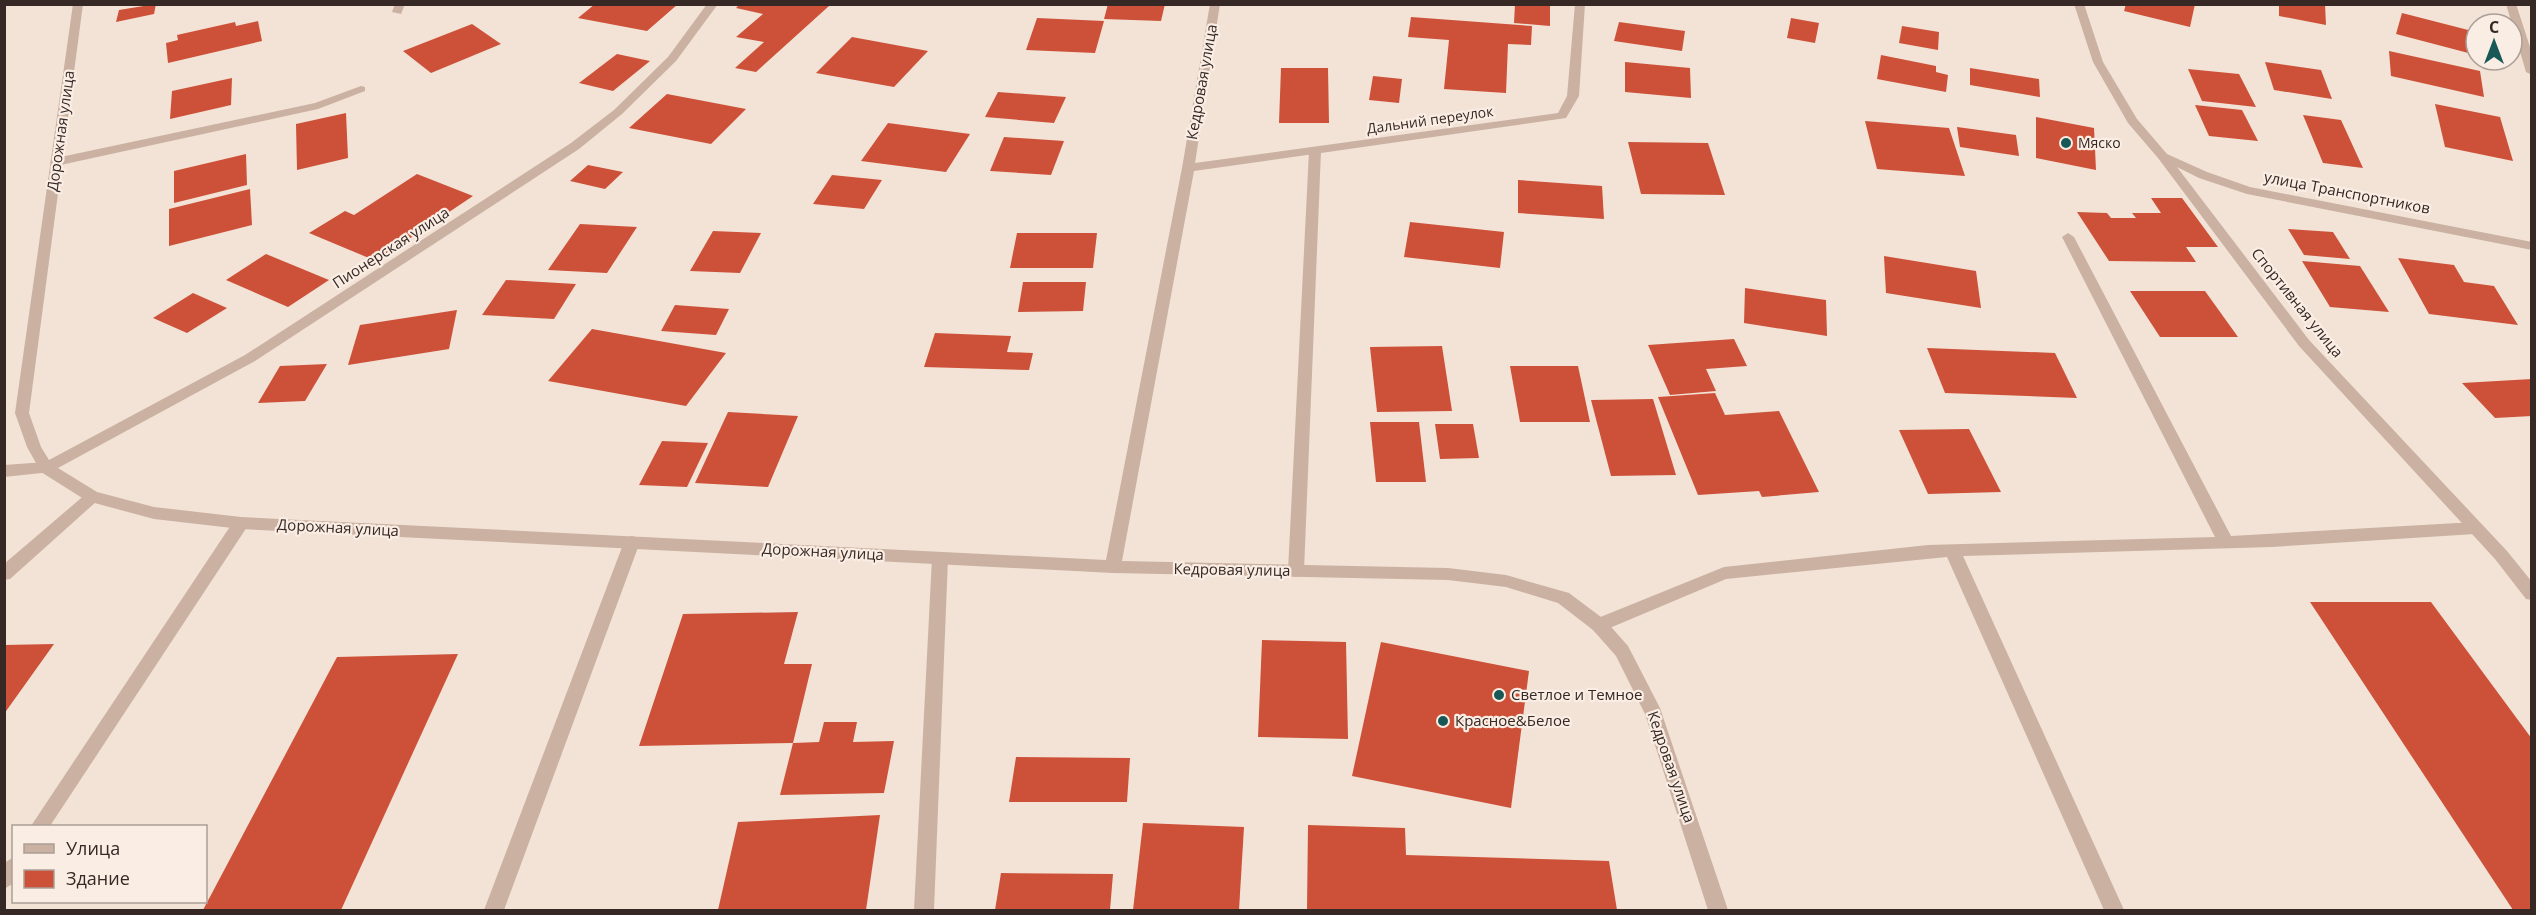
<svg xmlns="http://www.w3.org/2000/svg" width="2536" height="915" viewBox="0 0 2536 915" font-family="'Open Sans',sans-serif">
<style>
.building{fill:#cd5139}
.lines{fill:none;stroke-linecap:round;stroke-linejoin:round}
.lane{fill:#cbb1a2;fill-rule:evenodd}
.street{fill:#cbb1a2;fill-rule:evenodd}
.poi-dot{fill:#185857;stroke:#faede3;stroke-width:2}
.labels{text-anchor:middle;stroke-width:4.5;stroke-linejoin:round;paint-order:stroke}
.far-street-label{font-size:14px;fill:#352825;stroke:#faede3}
.far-poi-label{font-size:14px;fill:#352825;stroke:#faede3;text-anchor:start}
.street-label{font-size:15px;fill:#352825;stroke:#faede3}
.poi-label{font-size:15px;fill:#352825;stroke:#faede3;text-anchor:start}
</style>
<rect width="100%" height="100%" fill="#f2e3d6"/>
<g class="building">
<path d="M156 4 154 14 116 22 119 10Z"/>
<path d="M595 4H678L647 31 578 18Z"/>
<path d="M740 4H822L829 6 756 72 735 68 764 42 736 37 763 14 736 8Z"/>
<path d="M1108 4H1165L1161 21 1104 19Z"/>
<path d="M1515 4H1550V26L1514 23Z"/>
<path d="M2126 4H2195L2190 27 2124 11Z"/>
<path d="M2279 4H2325L2326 25 2279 16Z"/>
<path d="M2402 13 2476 32V55L2396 34Z"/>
<path d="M1411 17 1532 26 1531 45 1508 44 1506 93 1444 89 1449 40 1408 37Z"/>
<path d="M1037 18 1104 21 1095 53 1026 50Z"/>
<path d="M1791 18 1819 23 1815 43 1787 38Z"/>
<path d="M258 21 262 41 168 63 166 43 178 40 177 35 235 22 236 26Z"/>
<path d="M1619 22 1685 31 1682 51 1614 41Z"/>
<path d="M472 24 501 44 431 73 403 51Z"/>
<path d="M1902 26 1939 32 1938 50 1899 43Z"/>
<path d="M852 37 928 51 894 87 816 73Z"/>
<path d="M2389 51 2480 71 2484 97 2391 76Z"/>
<path d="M617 54 650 61 613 91 579 83Z"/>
<path d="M1881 55 1936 66V72L1948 75 1946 92 1877 79Z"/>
<path d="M1625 62 1690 68 1691 98 1625 92Z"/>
<path d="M2265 62 2321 70 2332 99 2274 90Z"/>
<path d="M1281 68H1328L1329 123H1279Z"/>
<path d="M1970 68 2039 79 2040 97 1970 85Z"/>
<path d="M2188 69 2239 74 2256 107 2202 101Z"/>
<path d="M1373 76 1402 79 1399 103 1369 100Z"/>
<path d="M232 78 231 105 170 119 172 91Z"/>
<path d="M998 92 1066 97 1054 123 985 117Z"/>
<path d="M667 94 746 109 711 144 629 128Z"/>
<path d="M2435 104 2500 117 2513 161 2445 147Z"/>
<path d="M2195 105 2242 110 2258 141 2209 136Z"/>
<path d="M346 113 348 158 297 170 296 124Z"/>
<path d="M2303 115 2341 120 2363 168 2323 163Z"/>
<path d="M2036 117 2094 128 2096 170 2036 158Z"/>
<path d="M1865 121 1949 128 1965 176 1877 169Z"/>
<path d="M888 123 970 134 946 172 861 161Z"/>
<path d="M1957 127 2016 135 2019 156 1960 147Z"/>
<path d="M1004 137 1064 141 1051 175 990 171Z"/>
<path d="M1628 142 1708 143 1725 195 1641 194Z"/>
<path d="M246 154 247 185 174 203V171Z"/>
<path d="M588 165 623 172 605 189 570 181Z"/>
<path d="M417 174 473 196 376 261 309 233 345 211 354 215Z"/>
<path d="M832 175 882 180 864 209 813 204Z"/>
<path d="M1518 180 1602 186 1604 219 1518 213Z"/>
<path d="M250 189 252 225 169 246V209Z"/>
<path d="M2151 198H2182L2218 247H2186L2196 262 2109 261 2077 212 2107 213 2111 218H2136L2132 213H2161Z"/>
<path d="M1410 222 1504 232 1500 268 1404 257Z"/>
<path d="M580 224 637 227 607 273 548 270Z"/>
<path d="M2288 229 2333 232 2350 259 2304 255Z"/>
<path d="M713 231 761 233 740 273 690 271Z"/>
<path d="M1017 233H1097L1093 268H1010Z"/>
<path d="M266 254 329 280 288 307 226 280Z"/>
<path d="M1884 256 1976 271 1981 308 1886 293Z"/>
<path d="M2398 258 2454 265 2464 282 2494 286 2518 325 2429 314Z"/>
<path d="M2302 261 2360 266 2389 312 2330 307Z"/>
<path d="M506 280 576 284 554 319 482 315Z"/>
<path d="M1023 282H1086L1083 311 1018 312Z"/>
<path d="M1745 288 1826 300 1827 336 1744 323Z"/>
<path d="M2130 291H2205L2238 337H2160Z"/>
<path d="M193 293 227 308 187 333 153 318Z"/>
<path d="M675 305 729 309 716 335 661 331Z"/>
<path d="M457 310 449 349 348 365 360 325Z"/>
<path d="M592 329 726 353 686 406 548 381Z"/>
<path d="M935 333 1011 336 1007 352 1033 353 1029 370 924 367Z"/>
<path d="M1734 339 1747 366 1706 369 1716 391 1670 395 1648 345Z"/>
<path d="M1442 346 1452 411 1377 412 1370 347Z"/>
<path d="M1927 348 2055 353 2077 398 1945 393Z"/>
<path d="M327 364 305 401 258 403 280 366Z"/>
<path d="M1510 366H1578L1590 422H1520Z"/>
<path d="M2532 379V416L2495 418 2462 383Z"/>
<path d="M1715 393 1725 415 1779 411 1819 492 1762 497 1759 491 1698 495 1658 397Z"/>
<path d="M1653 399 1676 475 1611 476 1591 400Z"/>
<path d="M728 412 798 416 768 487 695 483Z"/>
<path d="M1370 422H1419L1426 482H1376Z"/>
<path d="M1435 424H1473L1479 458 1440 459Z"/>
<path d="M1969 429 2001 492 1928 494 1899 430Z"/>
<path d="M662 441 708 443 687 487 639 485Z"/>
<path d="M2310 602H2431L2532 739V910H2513Z"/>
<path d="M798 612 784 664H812L793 743 639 746 683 614Z"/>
<path d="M1262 640 1346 642 1348 739 1258 737Z"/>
<path d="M1381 642 1529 671 1511 808 1352 776Z"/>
<path d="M54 644 4 714V645Z"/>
<path d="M458 654 341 910H203L337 657Z"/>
<path d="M824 722H857L853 742 894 741 884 793 780 795 793 743 819 742Z"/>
<path d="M1016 757 1130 758 1127 802H1009Z"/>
<path d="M880 815 866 910H718L738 822Z"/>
<path d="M1143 823 1244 827 1239 910H1133Z"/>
<path d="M1308 825 1405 828 1406 855 1609 861 1617 910H1307Z"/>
<path d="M1001 873 1113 874 1110 910H995Z"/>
</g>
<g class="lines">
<g class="lane">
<path d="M395 4H405L401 14 392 12Z"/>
<path d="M361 86 365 87V91L318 109 56 166 50 162 56 158 315 103Z"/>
<path d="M1315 147 1321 151 1304 571 1302 575 1296 577 1290 575 1288 571 1309 151Z"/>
<path d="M2068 233 2074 237 2231 536 2475 522 2481 524 2483 528 2481 532 2475 534 2272 547 1963 556 2124 910H2104L1947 557 1726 579 1605 630 1599 632 1593 630 1591 625 1593 620 1724 567 1928 545 2215 537 2062 237Z"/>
<path d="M46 462 51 464 54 468 51 472 4 477V465Z"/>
<path d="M92 491 97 493 100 497 97 501 10 579 4 580V564L87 493Z"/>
<path d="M241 517 247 519 249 523 247 527 50 826H31L235 519Z"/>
<path d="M632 536 638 538 640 542 504 910H484L624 542 626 538Z"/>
<path d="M940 552 946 554 948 558 934 910H914L932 558 934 554Z"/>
<path d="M14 857V883L4 889V863Z"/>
</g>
<g class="street">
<path d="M73 4H83L29 413 41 447 49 460 245 355 571 143 614 110 668 57 707 4H718L676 61 622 114 579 149 255 361 58 468 97 492 154 507 241 517 1106 560 1182 168 1210 4H1220L1195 163 1558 113 1567 96 1575 4H1585L1579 96 1566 118 1194 171 1122 561 1448 568 1506 575 1569 593 1605 620 1628 646 1660 708 1728 910H1708L1645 714 1616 656 1593 630 1558 603 1506 587 1448 580 1113 573 241 529 154 519 87 501 41 472 27 447 15 413Z"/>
<path d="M2074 4H2084L2103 62 2137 119 2167 154 2207 172 2250 187 2532 242V250L2247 194 2199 178 2177 167 2309 340 2507 551 2532 582V600L2526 599 2495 559 2299 346 2158 158 2128 123 2093 62Z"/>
<path d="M2506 4H2516L2532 53V75L2526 72Z"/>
</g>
</g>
<g class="poi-dot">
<circle cx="2066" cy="143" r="6"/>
<circle cx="1499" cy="695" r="6"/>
<circle cx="1443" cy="721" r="6"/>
</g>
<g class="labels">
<g class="far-street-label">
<text transform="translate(1430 120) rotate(-8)" y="5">Дальний переулок</text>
</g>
<g class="far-poi-label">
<text x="2078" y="148">Мяско</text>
</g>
<g class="street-label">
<text transform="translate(1202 82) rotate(-80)" y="5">Кедровая улица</text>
<text transform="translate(61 131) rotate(-82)" y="5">Дорожная улица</text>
<text transform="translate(2347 193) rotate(11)" y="5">улица Транспортников</text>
<text transform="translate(391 248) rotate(-33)" y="5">Пионерская улица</text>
<text transform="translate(2297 303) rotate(51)" y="5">Спортивная улица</text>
<text transform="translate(338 528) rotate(3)" y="5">Дорожная улица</text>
<text transform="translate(823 552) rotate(3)" y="5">Дорожная улица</text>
<text transform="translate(1232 570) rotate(1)" y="5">Кедровая улица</text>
<text transform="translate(1671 767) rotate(71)" y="5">Кедровая улица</text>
</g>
<g class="poi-label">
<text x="1511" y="700">Светлое и Темное</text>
<text x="1455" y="726">Красное&amp;Белое</text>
</g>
</g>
<rect width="2536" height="915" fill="none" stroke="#352825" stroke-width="12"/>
<rect x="12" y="825" width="195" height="78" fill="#faede3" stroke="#ab9e97" stroke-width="1.5"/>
<rect x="24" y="844" width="30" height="9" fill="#cbb1a2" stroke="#ab9e97" stroke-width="1.5"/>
<text x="66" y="855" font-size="18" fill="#352825">Улица</text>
<rect x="24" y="870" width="30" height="18" fill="#cd5139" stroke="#ab9e97" stroke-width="1.5"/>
<text x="66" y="885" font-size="18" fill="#352825">Здание</text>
<g transform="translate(2494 42)"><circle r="28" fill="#faede3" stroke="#ab9e97" stroke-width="1.5"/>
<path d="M0-4.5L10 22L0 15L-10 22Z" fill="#185857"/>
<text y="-9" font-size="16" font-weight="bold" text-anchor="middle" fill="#352825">С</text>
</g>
</svg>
